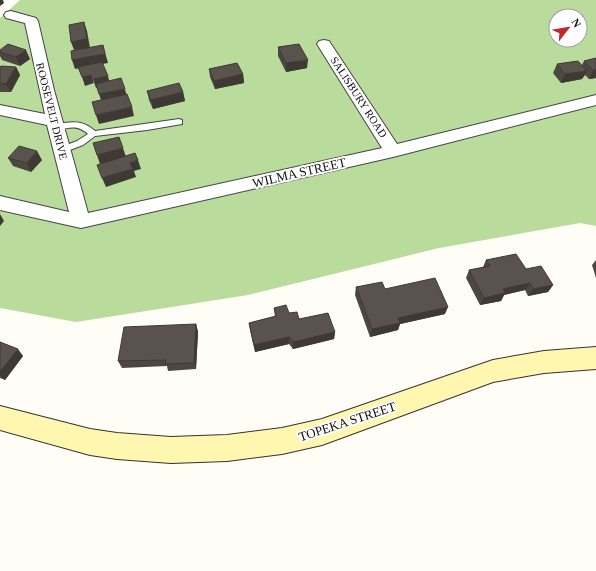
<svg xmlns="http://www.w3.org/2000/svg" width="596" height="571" viewBox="0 0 596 571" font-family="'Times New Roman',serif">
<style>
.forest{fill:#b9dc9c;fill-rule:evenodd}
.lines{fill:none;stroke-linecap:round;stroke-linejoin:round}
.lane-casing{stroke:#444;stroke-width:2}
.street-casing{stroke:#444;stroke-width:2}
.secondary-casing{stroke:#333;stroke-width:2}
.lane{fill:#fff;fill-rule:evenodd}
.street{fill:#fff;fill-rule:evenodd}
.secondary{fill:#fff6b0;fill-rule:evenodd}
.wall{fill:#4d4742}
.shaded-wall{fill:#3f3936}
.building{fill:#5a524d;stroke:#3f3936}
.labels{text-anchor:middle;stroke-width:4;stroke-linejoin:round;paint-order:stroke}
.far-street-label{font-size:11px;fill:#111;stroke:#fff}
.street-label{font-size:13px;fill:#111;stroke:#fff}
</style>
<rect width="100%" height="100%" fill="#fffdf5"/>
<path class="forest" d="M20 0H596V226L580 223 439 248 248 295 76 322 0 308V18ZM556 16H580V40H556Z"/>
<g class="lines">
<defs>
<path id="lane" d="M179 119 182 120V124L147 130 95 136 83 145 62 153 59 152 58 150 59 148 77 141 88 134C77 124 70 128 56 130L52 127C55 124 59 124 64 123 77 121 85 122 95 131Z"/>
<path id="street" d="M11 11 36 18 38 21 54 90 88 213 382 148 317 44 319 41 324 40 329 41 397 144 596 95V105L393 157 81 228 0 210V196L69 212 47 125 0 115V105L45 114 25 23 6 18 4 15 6 12Z"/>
<path id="secondary" d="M596 347V369L544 373 493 382 322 445 282 454 227 461 171 463 117 459 90 455 0 430V406L90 429 117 433 171 437 227 435 282 428 322 419 493 360 544 351Z"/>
</defs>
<use href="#lane" class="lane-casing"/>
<use href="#street" class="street-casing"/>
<use href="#secondary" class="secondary-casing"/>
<use href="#lane" class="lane"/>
<use href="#street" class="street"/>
<use href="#secondary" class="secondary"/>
</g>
<g class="wall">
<path d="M278 47 307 68 286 72 278 56Z"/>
<path d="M0 50 30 59 20 66 2 60 0 56Z"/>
<path d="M596 58V78L589 79 585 75 582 79 561 83 553 73 557 64 582 65 584 61Z"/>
<path d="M0 67H16L20 75 11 92H0Z"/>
<path d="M209 69 243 74 244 83 215 89 210 77Z"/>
<path d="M147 91 183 92 185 101 153 109 149 100Z"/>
<path d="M8 158 42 160 31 172 13 166Z"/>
<path d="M486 260 526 269 553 285 548 292 528 296 525 290 504 295 501 301 480 305 466 278 469 270 483 267Z"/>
<path d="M596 260V278L592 265Z"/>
<path d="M356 287 385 289 445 314 400 324 398 330 370 337 355 295Z"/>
<path d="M274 308 289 313 299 319 335 332 334 339 293 349 289 344 255 352 250 330 249 323 275 317Z"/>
<path d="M196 324 198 332 196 369 168 371 167 366 122 368 118 361Z"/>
<path d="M0 342 23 356 5 380 0 378Z"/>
</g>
<g class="shaded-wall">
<path d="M0 0H3L4 3 0 6Z"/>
<path d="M84 22 87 31 90 48 74 50 71 42Z"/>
<path d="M103 45 108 63 75 69 72 60Z"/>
<path d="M26 50 30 59 20 66 16 57Z"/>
<path d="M308 60 307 68 286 72V63Z"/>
<path d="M16 67 20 75 11 92 6 84Z"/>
<path d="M593 70H596V78L589 79Z"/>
<path d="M587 71 582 79 561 83 565 74Z"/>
<path d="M243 74 244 83 215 89 214 81Z"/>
<path d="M91 75 94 83 85 86 82 77Z"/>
<path d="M108 76 110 84 96 88 93 79Z"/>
<path d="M125 89 127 97 102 103 99 94Z"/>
<path d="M183 92 185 101 153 109 151 100Z"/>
<path d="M132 107 134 116 99 124 96 115Z"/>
<path d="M123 148 126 157 100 164 97 155Z"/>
<path d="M37 151 42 160 31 172 27 163Z"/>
<path d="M138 160 141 169 134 171 136 177 106 187 102 178 130 163Z"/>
<path d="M0 214 4 221 0 226Z"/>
<path d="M530 283 525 290 504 295 501 301 480 305 484 298 503 289Z"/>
<path d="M553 285 548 292 528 296 533 289Z"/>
<path d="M448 307 445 314 400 324 398 330 370 337 372 329 398 318Z"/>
<path d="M196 324 198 332 196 369 194 363Z"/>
<path d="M335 332 334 339 293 349V342Z"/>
<path d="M289 337V344L255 352 254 345Z"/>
<path d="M18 349 23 356 5 380 0 375V372Z"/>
</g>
<g class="building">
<path d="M84 22 87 39 71 42 69 25Z"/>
<path d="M8 44 26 50 16 57 0 52V50Z"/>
<path d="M299 44 308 60 286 63 278 47Z"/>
<path d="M103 45 105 54 72 60 71 51Z"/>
<path d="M596 58V70H593L584 61Z"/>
<path d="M578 61 587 71 565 74 557 64Z"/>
<path d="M102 62 108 76 93 79 91 75 82 77 78 67Z"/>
<path d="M237 63 243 74 214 81 209 69Z"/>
<path d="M1 66 16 67 6 84 0 83V67Z"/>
<path d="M121 78 125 89 99 94 96 84Z"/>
<path d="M179 83 183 92 151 100 147 91Z"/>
<path d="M127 94 132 107 96 115 92 102Z"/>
<path d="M119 137 123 148 97 155 93 143Z"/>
<path d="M19 146 37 151 27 163 8 158Z"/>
<path d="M135 153 138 160 130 163 133 169 102 178 97 165Z"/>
<path d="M516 254 526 269 541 266 553 285 533 289 530 283 503 289 505 293 484 298 469 270 490 266 486 260Z"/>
<path d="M435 278 448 307 398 318 400 323 372 329 356 287 382 282 385 289Z"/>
<path d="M286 305 289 313 297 312 299 319 328 313 335 332 293 342 289 337 254 345 249 323 276 316 274 308Z"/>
<path d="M196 324 194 363 165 364 166 360 118 361 124 327Z"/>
<path d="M0 342 18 349 0 372Z"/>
</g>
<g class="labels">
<g class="far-street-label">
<text transform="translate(359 97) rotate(57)" y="4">SALISBURY ROAD</text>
<text transform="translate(52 111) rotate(76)" y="4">ROOSEVELT DRIVE</text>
</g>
<g class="street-label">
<text transform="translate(299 172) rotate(-13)" y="5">WILMA STREET</text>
<text transform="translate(347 421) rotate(-18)" y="5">TOPEKA STREET</text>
</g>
</g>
<g transform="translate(568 28) rotate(59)"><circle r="19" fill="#ffffff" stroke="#a0a0a0"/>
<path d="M0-3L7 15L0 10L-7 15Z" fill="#c4262e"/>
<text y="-6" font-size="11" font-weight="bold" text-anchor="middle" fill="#111111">N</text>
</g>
</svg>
